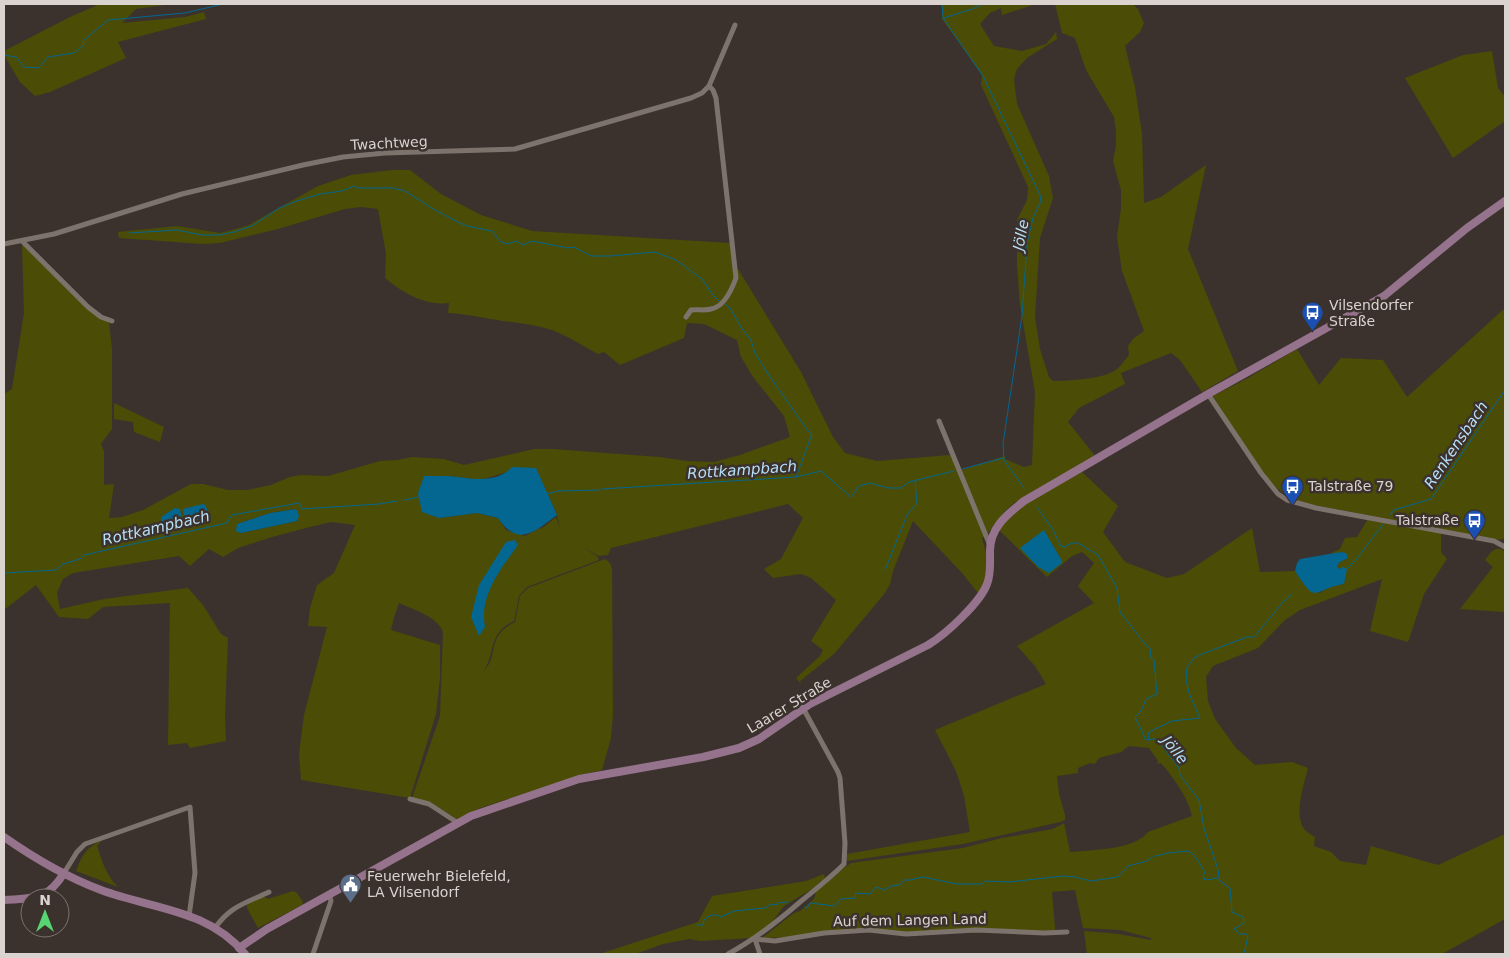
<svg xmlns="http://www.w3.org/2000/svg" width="1509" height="958" viewBox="0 0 1509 958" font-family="'DejaVu Sans',sans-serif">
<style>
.green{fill:#4b4c05;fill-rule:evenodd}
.water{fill:#036792}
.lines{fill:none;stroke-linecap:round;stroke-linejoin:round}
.stream{stroke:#036792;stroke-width:1}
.street{stroke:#7d726c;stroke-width:5}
.secondary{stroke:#95738d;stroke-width:8}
.labels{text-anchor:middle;stroke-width:5;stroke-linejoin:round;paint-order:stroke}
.street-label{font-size:14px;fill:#dad3d0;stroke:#3c322d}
.poi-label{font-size:14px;fill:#dad3d0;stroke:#3c322d;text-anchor:start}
.water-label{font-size:15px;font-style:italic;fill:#b8dff8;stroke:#3c322d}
</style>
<rect width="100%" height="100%" fill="#3c322d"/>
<g class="green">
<path d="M100 4H172L136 9 122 23 185 17 204 12 206 19 118 42 126 58 50 92 35 96 20 82 4 55V51L70 17Z"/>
<path d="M942 4H1036L1002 15 1001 8 990 13 980 24 994 46 1022 51 1046 44 1056 32 1057 39 1027 58 1017 69 1014 79 1017 104 1049 176 1053 198 1040 238 1035 317 1040 349 1049 377 1053 381C1067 381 1100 379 1112 372 1119 369 1124 361 1129 355L1128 346 1133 339 1144 331 1122 271 1117 237 1121 208V190L1113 161 1116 146V131L1114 117 1086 70 1075 38 1062 33 1055 4H1133L1138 9 1144 23 1140 32 1125 46 1135 87 1142 134 1144 203 1161 197 1206 165 1188 249 1238 371 1202 392 1180 360 1171 353 1121 373 1125 384 1079 408 1068 422 1096 457 1044 485 1014 503 1005 511 988 533 985 534 982 539C989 555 988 579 979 594L962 573 913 521 893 571 890 584 885 593 834 654 800 681 802 685 796 678 820 656 823 650 811 641 836 600 811 578 801 574 773 578 764 569 781 559 803 518 788 504 611 548 608 555 599 556 582 547 597 556 599 560 527 587 519 596 514 621C488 633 496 651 484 671 500 654 485 637 515 622L520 596 528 588 605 559 610 563 612 569 613 715 611 738 602 770 585 774 480 808 457 819 430 802 412 798 440 716 443 632C437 616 414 610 399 603L395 614 391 630 440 645V678L436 714 410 798 301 780 299 754 304 715 327 627 308 626 310 608 317 585 334 573 355 525 331 522 310 527 272 537 238 548 223 557 209 549 190 566 179 556 73 573 63 579 57 593 60 609 104 599 188 588 203 605 221 634 228 638 225 715 226 741 190 748 187 743 168 745 170 603 103 607 88 619 59 617 36 585 4 610V394L12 389 24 313 22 244 87 309 109 322 112 349V429L101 444 104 452V485L114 484 109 518 122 517 143 510 191 484H203L228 490H247L271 485 290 477 301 475 328 476 380 461 398 460 412 457 444 459 464 465 534 449H553L659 457 687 461 714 462 740 455 790 437 784 416 753 377 741 357 737 340 704 324 687 323 684 338 620 365 604 352 598 354C583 346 568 336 552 330 536 325 520 323 503 321 484 318 467 314 448 313L449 303C425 306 403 293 385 278L386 254 378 209 361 207 345 209 278 229 220 243 202 244 119 238 118 232 177 226 220 233 247 226 318 186 351 175 392 170H410L441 194 481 215 532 231 730 243 734 270 738 269 801 372 833 437 845 453 877 461 950 455 961 470 1005 456V459L1024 467 1032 465 1035 392 1020 305 1017 265V220L1027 200 1028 187 981 85 982 75 942 19ZM535 468 557 515 560 528 556 517 541 529 542 527 525 536 506 530 498 518 477 513 439 518 424 476H448L481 480 507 472ZM295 509 297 521 241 533 237 524 270 513Z"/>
<path d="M1492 51 1498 88 1505 97V121L1453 158 1405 78 1463 55Z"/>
<path d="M1505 308V538L1500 540 1314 505C1301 502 1288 498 1278 489 1254 468 1231 424 1213 396L1248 378 1297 349 1319 385 1341 358 1383 360 1407 397Z"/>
<path d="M114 403 164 427 160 442 134 432 133 422 114 419Z"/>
<path d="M1082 472 1118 506 1103 532 1125 562 1167 578 1184 574 1252 528 1260 572 1295 571 1304 584 1320 593 1330 586 1344 584V576L1337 566 1340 562 1348 558 1341 552 1335 554 1331 553 1340 549 1345 538 1357 537 1368 519 1441 533V552L1447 559 1424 594 1408 642 1370 631 1382 579 1300 610 1285 620 1258 648 1213 666 1206 677 1208 701 1215 719 1236 748 1255 765 1292 762 1308 768C1304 784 1293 816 1305 830 1308 833 1312 835 1315 837L1314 846 1331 852 1340 861 1366 865 1371 846 1438 865 1505 834V919L1442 954H1087L1084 931 1119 934 1151 940V938L1120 930 1083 928 1075 890 1052 892 1055 928 1054 932 907 933 869 929 795 937 762 938 794 913 800 911 814 899 816 892 844 868 851 863 963 848 1002 838 1053 829 1064 823 1070 852C1091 850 1135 850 1148 832L1192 816C1188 797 1173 777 1161 763L1157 764 1158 761 1149 748 1129 746 1121 752 1099 758 1095 764 1090 763 1078 768V773L1057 776 1059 794 1065 815V820L1060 822 963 844 847 861V854L970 832 964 796 956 771 935 730 1046 684 1035 666 1017 646 1094 603 1078 586 1094 563 1082 552 1072 556 1047 577 998 529 1015 511 1046 491Z"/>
<path d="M1496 549H1502L1505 553V612L1460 609 1493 567 1485 560 1491 552Z"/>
<path d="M102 840 97 846C102 861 106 875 118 887L76 871C83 854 85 849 102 840Z"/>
<path d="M824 874 825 878 812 889 784 906 772 922 752 938 700 941 689 939 663 944 635 954H599L698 922 712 896 806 881Z"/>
<path d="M293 891 297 893 303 902 302 905 258 928 247 908V904L264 896 268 899Z"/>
</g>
<g class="water">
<path d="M512 467 536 468 557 515C534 532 518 548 498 518L477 513 439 518 422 512 418 493 424 476C432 476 440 476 448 476 469 478 496 485 512 467Z"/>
<path d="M203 504 205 505 211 516 209 519 186 524 183 509Z"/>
<path d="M175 508 180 509 183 526 166 530 162 525 161 517Z"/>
<path d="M296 509 299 515 297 521 241 533 236 531 237 524 270 513Z"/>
<path d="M1044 530 1062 561V563L1049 573 1038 567 1020 548Z"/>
<path d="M515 540 518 545C501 569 479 595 485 627L479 636 471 617 479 585 506 542Z"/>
<path d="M1341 552 1346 553 1348 558 1340 562 1337 566 1339 569 1343 567 1347 569 1344 584C1312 589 1318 607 1295 571L1297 563 1300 559Z"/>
</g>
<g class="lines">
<g class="stream">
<path d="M942 4 943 18 983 76 1040 195 1041 201 1033 218 1027 243 1022 316 1003 444 1004 460 1024 488"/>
<path d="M944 18 972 9 983 4"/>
<path d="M4 55 16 57 24 67 38 68 48 57 74 53 84 45 83 41 108 20 185 13 223 4"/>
<path d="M129 233 177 230 202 235H219L234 232 252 226 279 208 297 201 320 194 342 191 354 186 359 188H393L405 191 435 210 460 223 467 226 492 231 501 242 508 244 516 241 523 245 532 241 568 248 574 247 591 256H610L655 252 676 260 702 279 713 295 720 302"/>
<path d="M725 304 730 308 742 329 751 340 755 353 770 377 809 432 812 434 796 477"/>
<path d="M962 469 1003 458"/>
<path d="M602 489 796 477 821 471 851 497 859 486 870 483 888 488H901L909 482 954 471"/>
<path d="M547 494 558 491 600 490"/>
<path d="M404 500 419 497"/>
<path d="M1037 507 1053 530 1061 546 1064 547 1072 543H1078L1098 555 1117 588 1120 612 1145 644 1150 648 1151 658 1154 660 1157 694 1146 699 1141 711 1135 717 1146 740 1155 739 1162 746 1179 768 1180 775 1199 800 1204 828 1218 869 1219 878 1220 881 1230 888 1232 912 1243 917 1244 923 1234 929 1240 934H1246L1248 936 1244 954"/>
<path d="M1390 515 1394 510 1431 499 1505 390"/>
<path d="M1347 569 1355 561 1384 523"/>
<path d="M885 570 907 515 917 503 915 481"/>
<path d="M4 573 56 570 63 564 80 559 84 555 227 523 232 515 299 503 302 509 379 504 397 501"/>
<path d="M1149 740 1148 735 1149 732 1172 721 1200 718 1189 693 1186 680 1187 667 1194 658 1202 654 1247 637H1254L1284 601 1292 594"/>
<path d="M1156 856 1168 853 1188 851C1197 856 1200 864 1205 873L1203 875 1205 880 1219 878"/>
<path d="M805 907 807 908 810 903 835 906 841 899 855 898 856 893 870 894 876 887 885 890 891 886 900 885 904 880H910L923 877 957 884H982L985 881 1009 882 1063 876 1075 877 1091 881 1118 877 1128 866 1147 861 1153 856"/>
<path d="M697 925H703L704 920C709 915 714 913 721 917L734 911 765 908 771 904 776 905 778 903 788 902"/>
</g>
<g class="street">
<path d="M22 241 88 307 101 317 112 321"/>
<path d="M4 244 54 234 182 194 303 165 343 157 385 153 515 149 691 98 702 93 709 86 735 25"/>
<path d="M686 317 691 310C698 309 704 311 711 309 724 307 732 289 736 278L716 98 713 90 709 86"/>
<path d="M1208 394 1261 473 1278 494 1287 500 1316 508 1494 541 1505 547"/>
<path d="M939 421 989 543"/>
<path d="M410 799 429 804 458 823"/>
<path d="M64 873 77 852 85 844 190 807 195 873 189 916"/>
<path d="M215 928C230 906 246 903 269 892"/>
<path d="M755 939 775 941 824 933 869 930 906 934 976 930 1044 933 1067 932"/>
<path d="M755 939 760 954"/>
<path d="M313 954 331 901 329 894"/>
<path d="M728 954C754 940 777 922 800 902 815 890 830 878 844 864L845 843 840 778 838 772 803 708"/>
</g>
<g class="secondary">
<path d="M4 837C34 858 66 877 101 890 152 909 208 909 245 954"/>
<path d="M4 900C33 898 47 901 64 873"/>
<path d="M239 948 267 929 471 816 579 779 703 757 739 748 759 739 810 704 928 645C946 634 980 603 987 584 991 575 990 563 990 553 989 529 1006 515 1024 501L1208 394 1384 296 1467 228 1505 201"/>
</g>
</g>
<defs>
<symbol id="bus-pin" viewBox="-11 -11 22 30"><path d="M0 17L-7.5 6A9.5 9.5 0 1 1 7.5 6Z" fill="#1a4fb4" stroke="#3c322d"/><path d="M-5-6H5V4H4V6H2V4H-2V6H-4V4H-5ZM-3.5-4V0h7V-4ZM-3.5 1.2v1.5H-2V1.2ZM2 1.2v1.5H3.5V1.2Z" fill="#fff"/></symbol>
<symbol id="civic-pin" viewBox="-11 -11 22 30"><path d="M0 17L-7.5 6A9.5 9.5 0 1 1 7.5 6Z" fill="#5c6f8a" stroke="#3c322d"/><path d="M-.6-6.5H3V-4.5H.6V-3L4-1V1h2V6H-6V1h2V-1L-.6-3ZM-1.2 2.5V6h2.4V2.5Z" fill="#fff"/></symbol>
</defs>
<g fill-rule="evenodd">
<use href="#bus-pin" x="1300" y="300" width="25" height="34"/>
<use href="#bus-pin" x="1280" y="474" width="25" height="34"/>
<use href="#bus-pin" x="1462" y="508" width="25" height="34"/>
<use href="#civic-pin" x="338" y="872" width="25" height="34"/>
</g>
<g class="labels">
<g class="street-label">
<text transform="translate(389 143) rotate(-3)" y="5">Twachtweg</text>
<text transform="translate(789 705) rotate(-31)" y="5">Laarer Straße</text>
<text transform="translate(910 920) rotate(-1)" y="5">Auf dem Langen Land</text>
</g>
<g class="poi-label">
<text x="1329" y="310">Vilsendorfer<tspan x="1329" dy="16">Straße</tspan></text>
<text x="1308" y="491">Talstraße 79</text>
<text x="1459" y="525" text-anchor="end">Talstraße</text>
<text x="367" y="881">Feuerwehr Bielefeld,<tspan x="367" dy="16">LA Vilsendorf</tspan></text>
</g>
<g class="water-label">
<text transform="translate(1021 235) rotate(-79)" y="5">Jölle</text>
<text transform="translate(1456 445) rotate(-56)" y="5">Renkensbach</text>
<text transform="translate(742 470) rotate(-4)" y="5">Rottkampbach</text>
<text transform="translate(156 528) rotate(-13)" y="5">Rottkampbach</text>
<text transform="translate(1175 750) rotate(51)" y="5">Jölle</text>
</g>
</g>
<rect width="1509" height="958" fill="none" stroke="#dad3d0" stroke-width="10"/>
<g transform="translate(45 913)"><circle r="24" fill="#3c322d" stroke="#7b726e"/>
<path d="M0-4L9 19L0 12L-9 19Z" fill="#57d570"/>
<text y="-8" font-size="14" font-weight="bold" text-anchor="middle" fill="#dad3d0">N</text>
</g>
</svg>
